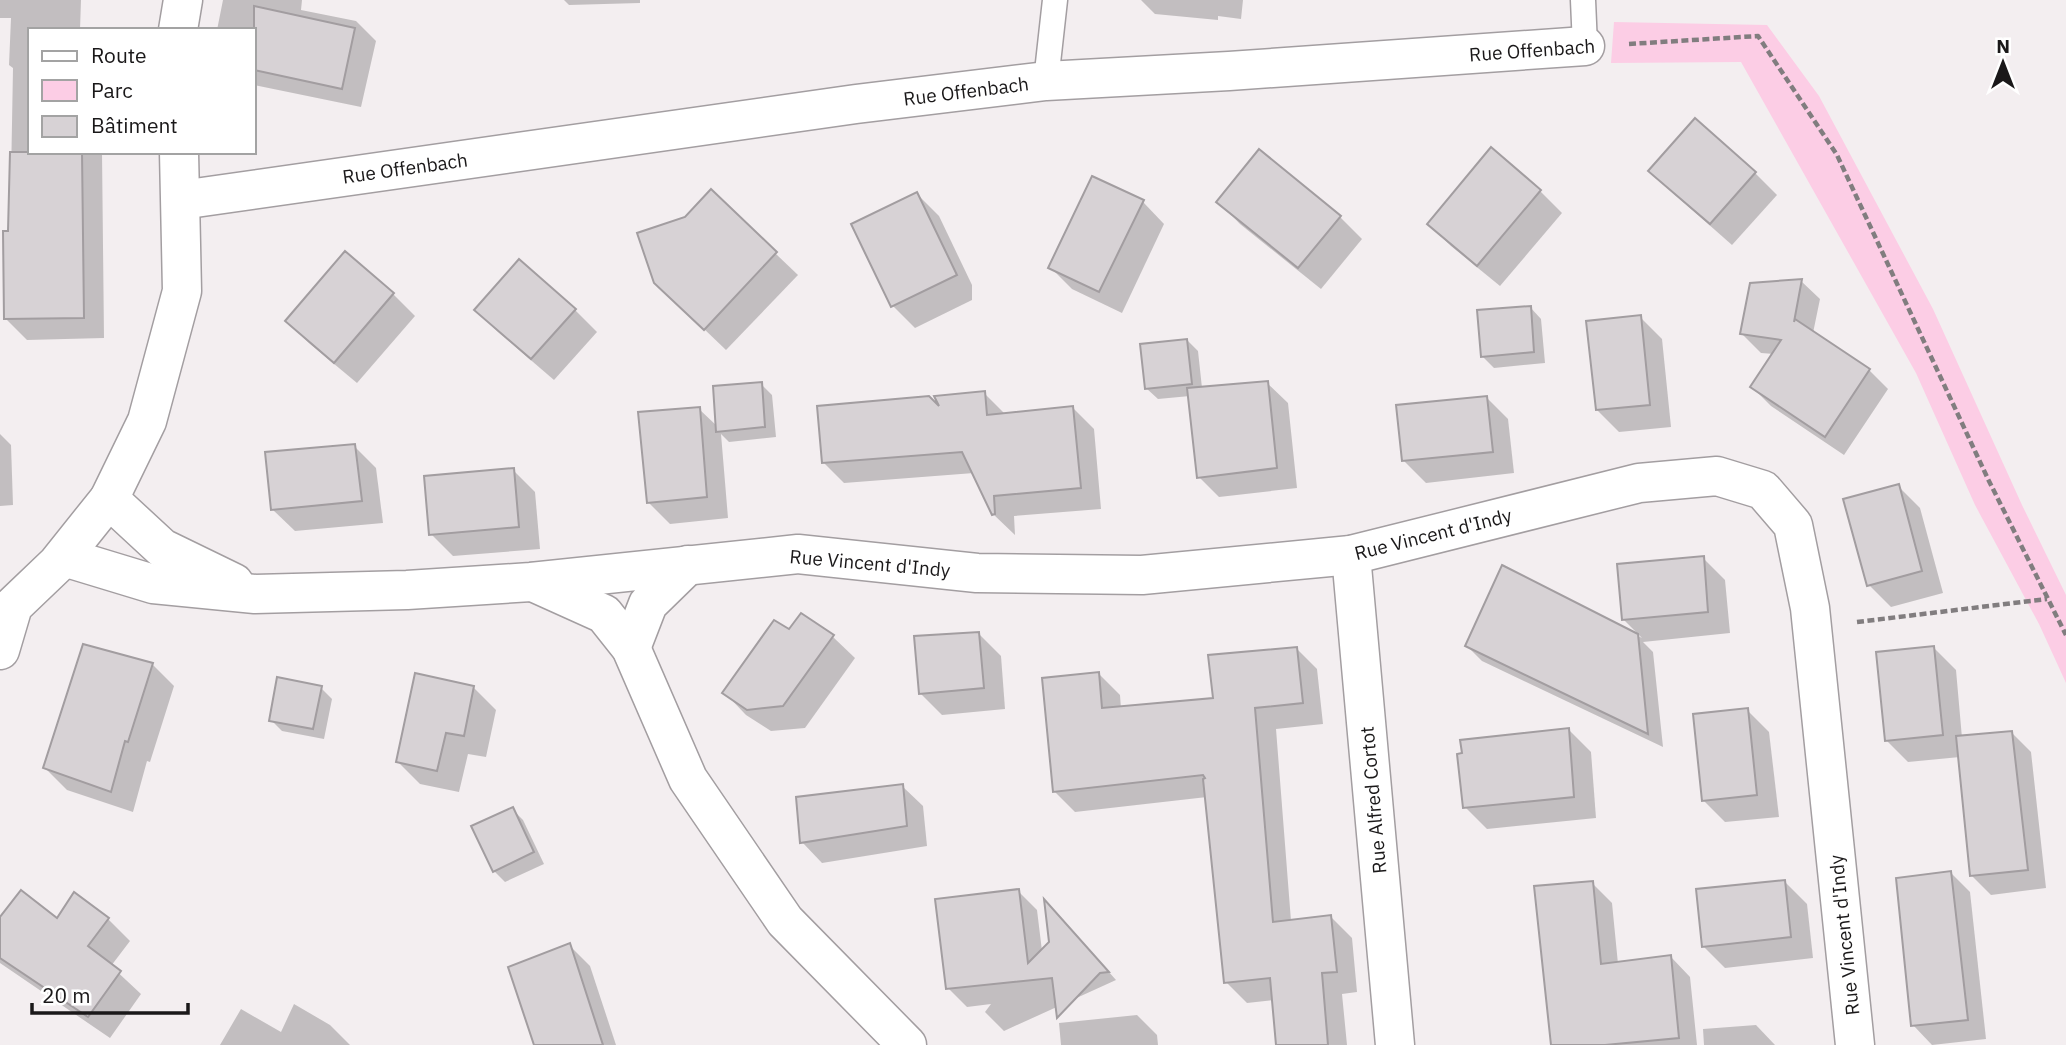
<svg xmlns="http://www.w3.org/2000/svg" width="2066" height="1045" viewBox="0 0 2066 1045" font-family="'IBM Plex Sans',sans-serif">
<style>
.green{fill:#fccde5}
.shadow{fill:#0003}
.building{fill:#d7d2d5;stroke:#a29da0;stroke-width:2}
.lines{fill:none;stroke-linecap:round;stroke-linejoin:round}
.service-casing{stroke:#a39ea1;stroke-width:27}
.minor-casing{stroke:#a39ea1;stroke-width:41}
.path{stroke:#817d7f;stroke-width:4.5;stroke-dasharray:7 3.5;stroke-linecap:butt}
.service{stroke:#fff;stroke-width:24}
.minor{stroke:#fff;stroke-width:38}
.labels{text-anchor:middle;stroke-width:5;stroke-linejoin:round;paint-order:stroke}
.street-label{font-size:19px;fill:#1a1819;stroke:#fff}
</style>
<rect width="100%" height="100%" fill="#f3eef0"/>
<path class="green" d="M1614 22 1767 25 1819 96 1933 309 2022 505 2066 595V683L2039 624 1975 505 1916 373 1741 62 1611 63Z"/>
<g class="shadow">
<path d="M0 0H81L80 30H30V152H102L104 338 27 340 6 319 10 233 13 68 9 65 11 18H0Z"/>
<path d="M223 0H302L301 10 356 21 376 41 361 107 254 85V30H217Z"/>
<path d="M564 0H640V3L569 5Z"/>
<path d="M1141 0H1243L1241 19 1218 16V20L1155 14Z"/>
<path d="M1651 171 1755 173 1777 195 1732 245 1673 193Z"/>
<path d="M1540 191 1562 213 1500 286 1451 246 1429 224Z"/>
<path d="M711 192 798 275 726 350 678 304 686 219Z"/>
<path d="M917 194 939 216 972 285V300L915 328 893 306 853 224Z"/>
<path d="M1143 202 1164 224 1122 313 1072 289 1050 267Z"/>
<path d="M1219 202 1340 217 1362 239 1321 289 1240 224Z"/>
<path d="M345 254 393 294 415 316 357 383 309 343 287 321Z"/>
<path d="M519 261 575 310 597 332 554 380 498 332 476 310Z"/>
<path d="M1801 281 1820 299 1813 333 1869 370 1888 389 1844 455 1771 406 1752 387 1774 354 1761 353 1742 334Z"/>
<path d="M1530 307 1541 319 1545 363 1494 368 1483 357Z"/>
<path d="M1640 317 1662 339 1671 427 1619 432 1597 410Z"/>
<path d="M1187 340 1198 351 1202 388 1267 383 1288 403 1297 488 1219 497 1199 477 1190 396 1158 399 1146 388Z"/>
<path d="M761 384 772 395 776 437 729 442 721 434 728 518 670 524 648 502 699 409 718 427Z"/>
<path d="M984 393 1006 415 1073 408 1094 429 1101 509 1014 516 1015 535 993 514 974 473 844 483 823 462Z"/>
<path d="M1486 397 1508 419 1514 473 1426 483 1404 461Z"/>
<path d="M0 434 11 445 13 505 0 506Z"/>
<path d="M354 446 376 468 383 523 295 531 272 509Z"/>
<path d="M513 470 535 492 540 549 453 556 431 534Z"/>
<path d="M1898 486 1920 508 1943 593 1891 607 1869 585Z"/>
<path d="M1703 558 1725 580 1730 633 1643 642 1653 652 1663 747 1482 661 1467 646 1503 568 1642 638 1624 620Z"/>
<path d="M789 631 833 637 855 658 805 728 771 731 746 715 725 693Z"/>
<path d="M979 634 1001 656 1005 709 942 715 920 693Z"/>
<path d="M1296 648 1317 669 1323 724 1276 729 1291 921 1331 917 1352 938 1357 992 1342 994 1347 1045H1278L1274 1000 1247 1003 1226 982 1207 797 1075 812 1054 791 1099 674 1120 695 1121 709 1215 700Z"/>
<path d="M1934 648 1956 670 1962 738 2012 733 2031 752 2046 888 1991 895 1972 876 1960 757 1908 762 1886 740Z"/>
<path d="M152 664 174 686 150 762 147 761 133 812 67 790 45 768Z"/>
<path d="M321 688 332 699 324 739 282 731 271 720Z"/>
<path d="M474 688 496 710 486 757 468 754 459 792 420 784 398 762Z"/>
<path d="M1747 710 1769 732 1779 817 1725 822 1703 800Z"/>
<path d="M1569 730 1591 752 1596 818 1487 829 1465 807Z"/>
<path d="M902 786 923 806 927 846 822 863 802 842Z"/>
<path d="M512 809 523 820 544 864 505 882 494 871Z"/>
<path d="M1951 873 1970 892 1986 1039 1932 1045 1913 1025Z"/>
<path d="M1785 882 1807 904 1813 958 1725 968 1703 946Z"/>
<path d="M1592 883 1612 903 1618 964 1671 957 1690 977 1697 1045H1552Z"/>
<path d="M1018 891 1037 910 1042 951 1085 945 1116 980 1004 1031 985 1012 991 1004 967 1007 948 988Z"/>
<path d="M108 919 130 941 111 966 141 994 110 1038 0 963V920Z"/>
<path d="M569 945 590 966 616 1045H536Z"/>
<path d="M294 1004 330 1025 350 1045H220L241 1009 281 1032Z"/>
<path d="M1137 1015 1157 1035 1158 1045H1061L1059 1023Z"/>
<path d="M1756 1025 1775 1045H1704L1703 1029Z"/>
</g>
<g class="building">
<path d="M254 6 355 28 342 89 254 70Z"/>
<path d="M1695 118 1756 172 1710 224 1648 171Z"/>
<path d="M1491 147 1541 190 1477 266 1427 224Z"/>
<path d="M1259 149 1341 216 1298 268 1216 202Z"/>
<path d="M10 152H82L84 318 4 319 3 231H8Z"/>
<path d="M1092 176 1144 200 1099 292 1048 268Z"/>
<path d="M711 189 777 252 704 330 654 283 637 233 685 217Z"/>
<path d="M917 192 957 275 891 307 851 224Z"/>
<path d="M345 251 394 293 334 363 285 321Z"/>
<path d="M519 259 576 309 531 359 474 310Z"/>
<path d="M1802 279 1794 322 1795 319 1870 369 1825 437 1750 387 1781 340 1740 334 1750 283Z"/>
<path d="M1531 306 1534 352 1481 357 1477 310Z"/>
<path d="M1641 315 1650 405 1596 410 1586 321Z"/>
<path d="M1187 339 1192 384 1145 389 1140 344Z"/>
<path d="M1268 381 1277 468 1197 478 1187 388Z"/>
<path d="M762 382 765 427 716 432 713 386Z"/>
<path d="M985 391 987 415 1073 406 1081 488 994 496 995 514 992 515 962 452 822 463 817 406 929 396 939 406 934 396Z"/>
<path d="M1487 396 1493 452 1402 461 1396 405Z"/>
<path d="M700 407 707 497 647 503 638 412Z"/>
<path d="M355 444 362 501 271 510 265 452Z"/>
<path d="M514 468 519 527 429 535 424 476Z"/>
<path d="M1899 484 1922 571 1867 586 1843 499Z"/>
<path d="M1704 556 1708 612 1622 620 1617 564Z"/>
<path d="M1502 565 1638 634 1648 734 1465 646Z"/>
<path d="M801 613 834 635 783 706 747 710 722 693 774 620 789 629Z"/>
<path d="M979 632 984 688 919 694 914 636Z"/>
<path d="M83 644 153 663 128 742 125 741 111 792 43 768Z"/>
<path d="M1934 646 1943 735 1885 741 1876 652Z"/>
<path d="M1297 647 1303 703 1255 708 1273 922 1331 915 1337 972 1322 973 1328 1045H1276L1270 978 1224 983 1203 779 1205 778 1203 775 1053 792 1042 678 1099 672 1102 708 1213 698 1208 655Z"/>
<path d="M415 673 474 686 464 736 446 733 437 771 396 762Z"/>
<path d="M277 677 322 686 313 729 269 721Z"/>
<path d="M1748 708 1757 795 1702 801 1693 714Z"/>
<path d="M1569 728 1574 797 1463 808 1457 754 1462 753 1460 740Z"/>
<path d="M2012 731 2028 870 1970 876 1956 736Z"/>
<path d="M903 784 907 826 800 843 796 797Z"/>
<path d="M513 807 534 852 493 872 471 826Z"/>
<path d="M1951 871 1968 1020 1911 1026 1896 878Z"/>
<path d="M1785 880 1791 937 1702 947 1696 889Z"/>
<path d="M1593 881 1601 964 1671 955 1679 1038 1605 1045H1551L1534 886Z"/>
<path d="M1019 889 1028 963 1049 942 1044 899 1109 972 1100 973 1057 1018 1052 978 946 989 935 899Z"/>
<path d="M21 890 57 918 74 892 109 918 88 946 121 971 88 1017 0 958V917Z"/>
<path d="M570 943 603 1045H534L508 967Z"/>
</g>
<g class="lines">
<defs>
<g id="service">
<path d="M1583 0 1585 46"/>
<path d="M1046 81 1055 0"/>
</g>
<g id="minor">
<path d="M178 30 183 0"/>
<path d="M181 200 856 104 1046 81 1229 71 1585 46"/>
<path d="M109 499 162 548 234 583"/>
<path d="M1351 555 1395 1045"/>
<path d="M64 557 153 584 255 594 407 590 531 582 798 554 977 573 1142 575 1351 555 1639 483 1717 476 1763 490 1793 525 1810 608 1855 1045"/>
<path d="M533 582 604 614 631 648 688 779 785 921 907 1045"/>
<path d="M631 648 648 604 688 565"/>
<path d="M0 650 13 606 57 564 109 499 147 421 182 291 179 152"/>
</g>
</defs>
<use href="#service" class="service-casing"/>
<use href="#minor" class="minor-casing"/>
<g class="path">
<path d="M1629 44 1758 36 1837 155 1988 479 2066 635"/>
<path d="M1857 622 2047 599"/>
</g>
<use href="#service" class="service"/>
<use href="#minor" class="minor"/>
</g>
<g class="labels">
<g class="street-label">
<text transform="translate(1532 50) rotate(-4)" y="7">Rue Offenbach</text>
<text transform="translate(966 91) rotate(-7)" y="7">Rue Offenbach</text>
<text transform="translate(405 168) rotate(-8)" y="7">Rue Offenbach</text>
<text transform="translate(1433 534) rotate(-14)" y="7">Rue Vincent d'Indy</text>
<text transform="translate(870 563) rotate(5)" y="7">Rue Vincent d'Indy</text>
<text transform="translate(1373 800) rotate(-95)" y="7">Rue Alfred Cortot</text>
<text transform="translate(1844 935) rotate(-96)" y="7">Rue Vincent d'Indy</text>
</g>
</g>
<rect x="28" y="28" width="228" height="126" fill="#ffffff" stroke="#a3a3a3" stroke-width="2"/>
<rect x="42" y="51" width="35" height="10" fill="#ffffff" stroke="#a3a3a3" stroke-width="2"/>
<text x="91" y="63" font-size="21" fill="#1a1819">Route</text>
<rect x="42" y="80" width="35" height="21" fill="#fccde5" stroke="#a3a3a3" stroke-width="2"/>
<text x="91" y="98" font-size="21" fill="#1a1819">Parc</text>
<rect x="42" y="116" width="35" height="21" fill="#d7d2d5" stroke="#a3a3a3" stroke-width="2"/>
<text x="91" y="133" font-size="21" fill="#1a1819">Bâtiment</text>
<g transform="translate(2003 63)" stroke="#ffffff" stroke-width="5" paint-order="stroke">
<path d="M0-5L12 26L0 18L-12 26Z" fill="#1a1819"/>
<text y="-10" font-size="19" font-weight="bold" text-anchor="middle" fill="#1a1819">N</text>
</g>
<path d="M32 1003v10h156v-10" fill="none" stroke="#1a1819" stroke-width="3.5"/>
<text x="42" y="1003" font-size="21" fill="#1a1819" stroke="#ffffff" stroke-width="5" paint-order="stroke">20 m</text>
</svg>
